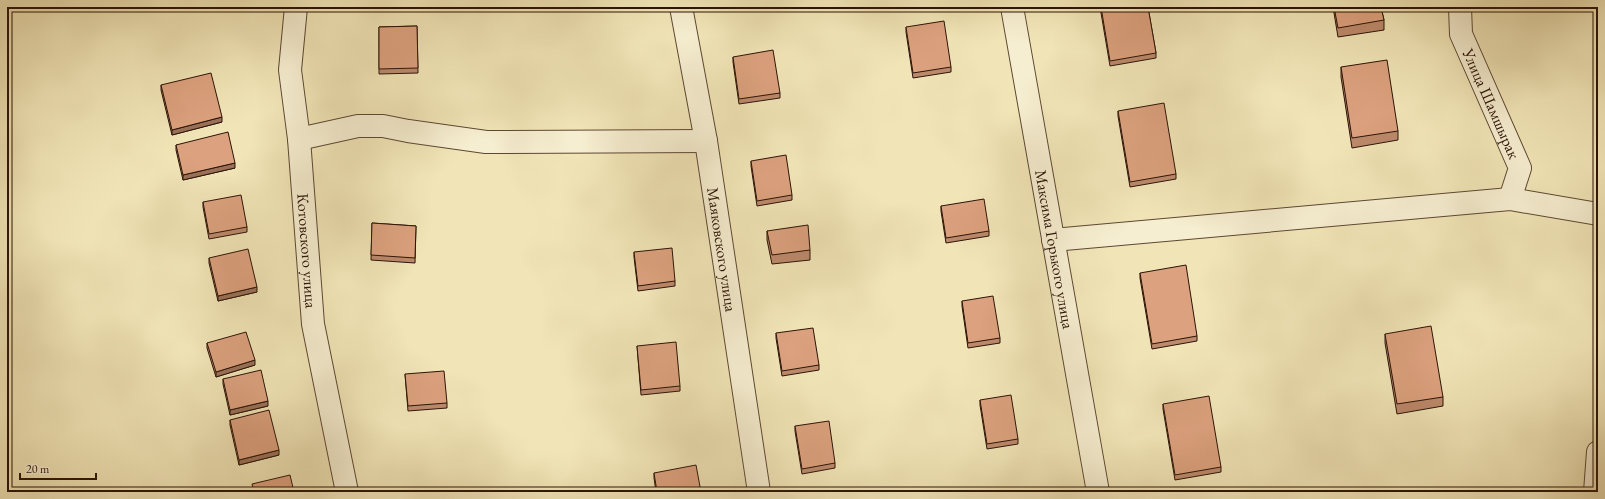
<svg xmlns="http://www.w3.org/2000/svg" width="1605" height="499" viewBox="0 0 1605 499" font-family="'EB Garamond',serif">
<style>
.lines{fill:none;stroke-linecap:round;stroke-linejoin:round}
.minor-casing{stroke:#5c4833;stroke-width:24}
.minor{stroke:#f6eed0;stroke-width:22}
.wall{fill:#bd8a6c;stroke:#2b1307}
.shaded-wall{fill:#9a7158;stroke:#2b1307}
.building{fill:#dca17e;stroke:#2b1307}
.labels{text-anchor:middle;stroke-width:3.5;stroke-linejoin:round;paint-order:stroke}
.street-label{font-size:16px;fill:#2b1307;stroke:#f6eed0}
</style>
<rect width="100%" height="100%" fill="#f1e5b7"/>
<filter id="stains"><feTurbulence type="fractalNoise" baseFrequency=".005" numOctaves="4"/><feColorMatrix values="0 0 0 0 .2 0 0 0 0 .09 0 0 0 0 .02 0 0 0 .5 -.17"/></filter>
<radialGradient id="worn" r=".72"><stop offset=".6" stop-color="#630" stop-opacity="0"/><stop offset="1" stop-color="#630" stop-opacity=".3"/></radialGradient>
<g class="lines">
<defs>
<g id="minor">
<path id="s1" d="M296 7 290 70 299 139 313 324 347 492"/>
<path id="s2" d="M681 7 706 141 759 492"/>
<path id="s3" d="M1012 7 1098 492"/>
<path id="s4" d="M1460 7 1461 34 1520 168 1510 199"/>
<path d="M299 139 358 126H383L408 131 486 142 706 141"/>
<path d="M1053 240 1510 199 1598 214"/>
<path d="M1595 492 1598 452"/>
</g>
</defs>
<use href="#minor" class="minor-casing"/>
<use href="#minor" class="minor"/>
</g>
<g class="wall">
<path d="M367 7H388L367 9Z"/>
<path d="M1100 7H1148L1156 53V58L1110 66Z"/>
<path d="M1333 7H1381L1384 20V30L1338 37Z"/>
<path d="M417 26 418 73 379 74V27Z"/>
<path d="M906 27 951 67V72L913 78 906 32Z"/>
<path d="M733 57 780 93V98L739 104 733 62Z"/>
<path d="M1341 67 1398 131V140L1352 148 1341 77Z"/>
<path d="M161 85 222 122 172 135 161 90Z"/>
<path d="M1118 111 1176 174V179L1130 187 1118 116Z"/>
<path d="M176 145 235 168 183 180 176 150Z"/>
<path d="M751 161 792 195V200L757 206 751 166Z"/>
<path d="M203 202 247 227V232L209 239 203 207Z"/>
<path d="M941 206 989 231V236L946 243 941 211Z"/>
<path d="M372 223 416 226 415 263 371 260Z"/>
<path d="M767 231 810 250V260L772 264 767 240Z"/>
<path d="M634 252 675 281V286L638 291 634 257Z"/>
<path d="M209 258 257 292 218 301 209 263Z"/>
<path d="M1140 273 1197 336V341L1152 349 1140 278Z"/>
<path d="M962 301 1000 338V343L968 348 962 306Z"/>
<path d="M776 333 819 365V370L782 376 776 338Z"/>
<path d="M1385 334 1443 397V406L1397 414 1385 343Z"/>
<path d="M207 343 255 365 216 377 207 348Z"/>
<path d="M637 346 680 386V391L641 395Z"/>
<path d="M405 374 447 403V408L408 411Z"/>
<path d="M223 379 268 406 230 415 223 384Z"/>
<path d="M980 400 1018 439V444L987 449 980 405Z"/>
<path d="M1163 404 1221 467V472L1175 480 1163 409Z"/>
<path d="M230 420 279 455 239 465 230 425Z"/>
<path d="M795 426 835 463V468L802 474 795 431Z"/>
<path d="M654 473 701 492H656L654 478Z"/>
</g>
<g class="shaded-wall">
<path d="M222 117V122L172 135V130Z"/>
<path d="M235 163V168L183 180V175Z"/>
<path d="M257 287V292L218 301V296Z"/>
<path d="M255 360V365L216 377V372Z"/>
<path d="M268 401V406L230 415V410Z"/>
<path d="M279 450V455L239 465V460Z"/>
</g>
<g class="building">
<path d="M1101 7H1148L1156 53 1110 61Z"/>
<path d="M1334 7H1381L1384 20 1338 28Z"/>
<path d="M944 21 951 67 913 73 906 27Z"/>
<path d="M417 26 418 68 379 69V27Z"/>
<path d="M773 50 780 93 739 99 733 57Z"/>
<path d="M1387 60 1398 131 1352 138 1341 67Z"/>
<path d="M211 73 222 117 172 130 161 85Z"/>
<path d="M1164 103 1176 174 1130 182 1118 111Z"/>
<path d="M228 132 235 163 183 175 176 145Z"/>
<path d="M786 155 792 195 757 201 751 161Z"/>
<path d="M241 195 247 227 209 234 203 202Z"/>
<path d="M984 199 989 231 946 238 941 206Z"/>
<path d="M372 223 416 226 415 258 371 255Z"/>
<path d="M808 225 810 250 772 255 767 231Z"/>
<path d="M672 248 675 281 638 286 634 252Z"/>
<path d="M248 249 257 287 218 296 209 258Z"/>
<path d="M1186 265 1197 336 1152 344 1140 273Z"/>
<path d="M993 296 1000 338 968 343 962 301Z"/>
<path d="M1431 326 1443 397 1397 404 1385 334Z"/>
<path d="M813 328 819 365 782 371 776 333Z"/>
<path d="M246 332 255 360 216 372 207 343Z"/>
<path d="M676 342 680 386 641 390 637 346Z"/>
<path d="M261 370 268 401 230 410 223 379Z"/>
<path d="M444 371 447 403 408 406 405 374Z"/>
<path d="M1011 395 1018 439 987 444 980 400Z"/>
<path d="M1209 396 1221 467 1175 475 1163 404Z"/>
<path d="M269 410 279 450 239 460 230 420Z"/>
<path d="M829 421 835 463 802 469 795 426Z"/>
<path d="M696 465 701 492H657L654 473Z"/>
<path d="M290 475 294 492H254L252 484Z"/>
<path d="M1443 490V492H1432Z"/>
</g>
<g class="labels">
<g class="street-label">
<text dy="6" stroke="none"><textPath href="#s4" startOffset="103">Улица Шамшырак</textPath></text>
<text dy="6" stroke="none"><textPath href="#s2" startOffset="246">Маяковского улица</textPath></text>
<text dy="6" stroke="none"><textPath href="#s3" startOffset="246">Максима Горького улица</textPath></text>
<text dy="6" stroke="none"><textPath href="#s1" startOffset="245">Котовского улица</textPath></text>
</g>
</g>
<rect width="1605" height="499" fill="none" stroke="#f1e5b7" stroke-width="24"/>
<rect x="8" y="8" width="1589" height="483" fill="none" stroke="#2b1307" stroke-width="2"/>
<rect x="12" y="12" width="1581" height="475" fill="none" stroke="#2b1307"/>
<path d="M20 473v6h76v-6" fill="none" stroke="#2b1307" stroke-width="2"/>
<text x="26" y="473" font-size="12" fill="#2b1307" stroke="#f6eed0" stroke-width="3" paint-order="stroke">20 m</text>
<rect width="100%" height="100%" filter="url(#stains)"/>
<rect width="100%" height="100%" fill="url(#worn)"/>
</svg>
